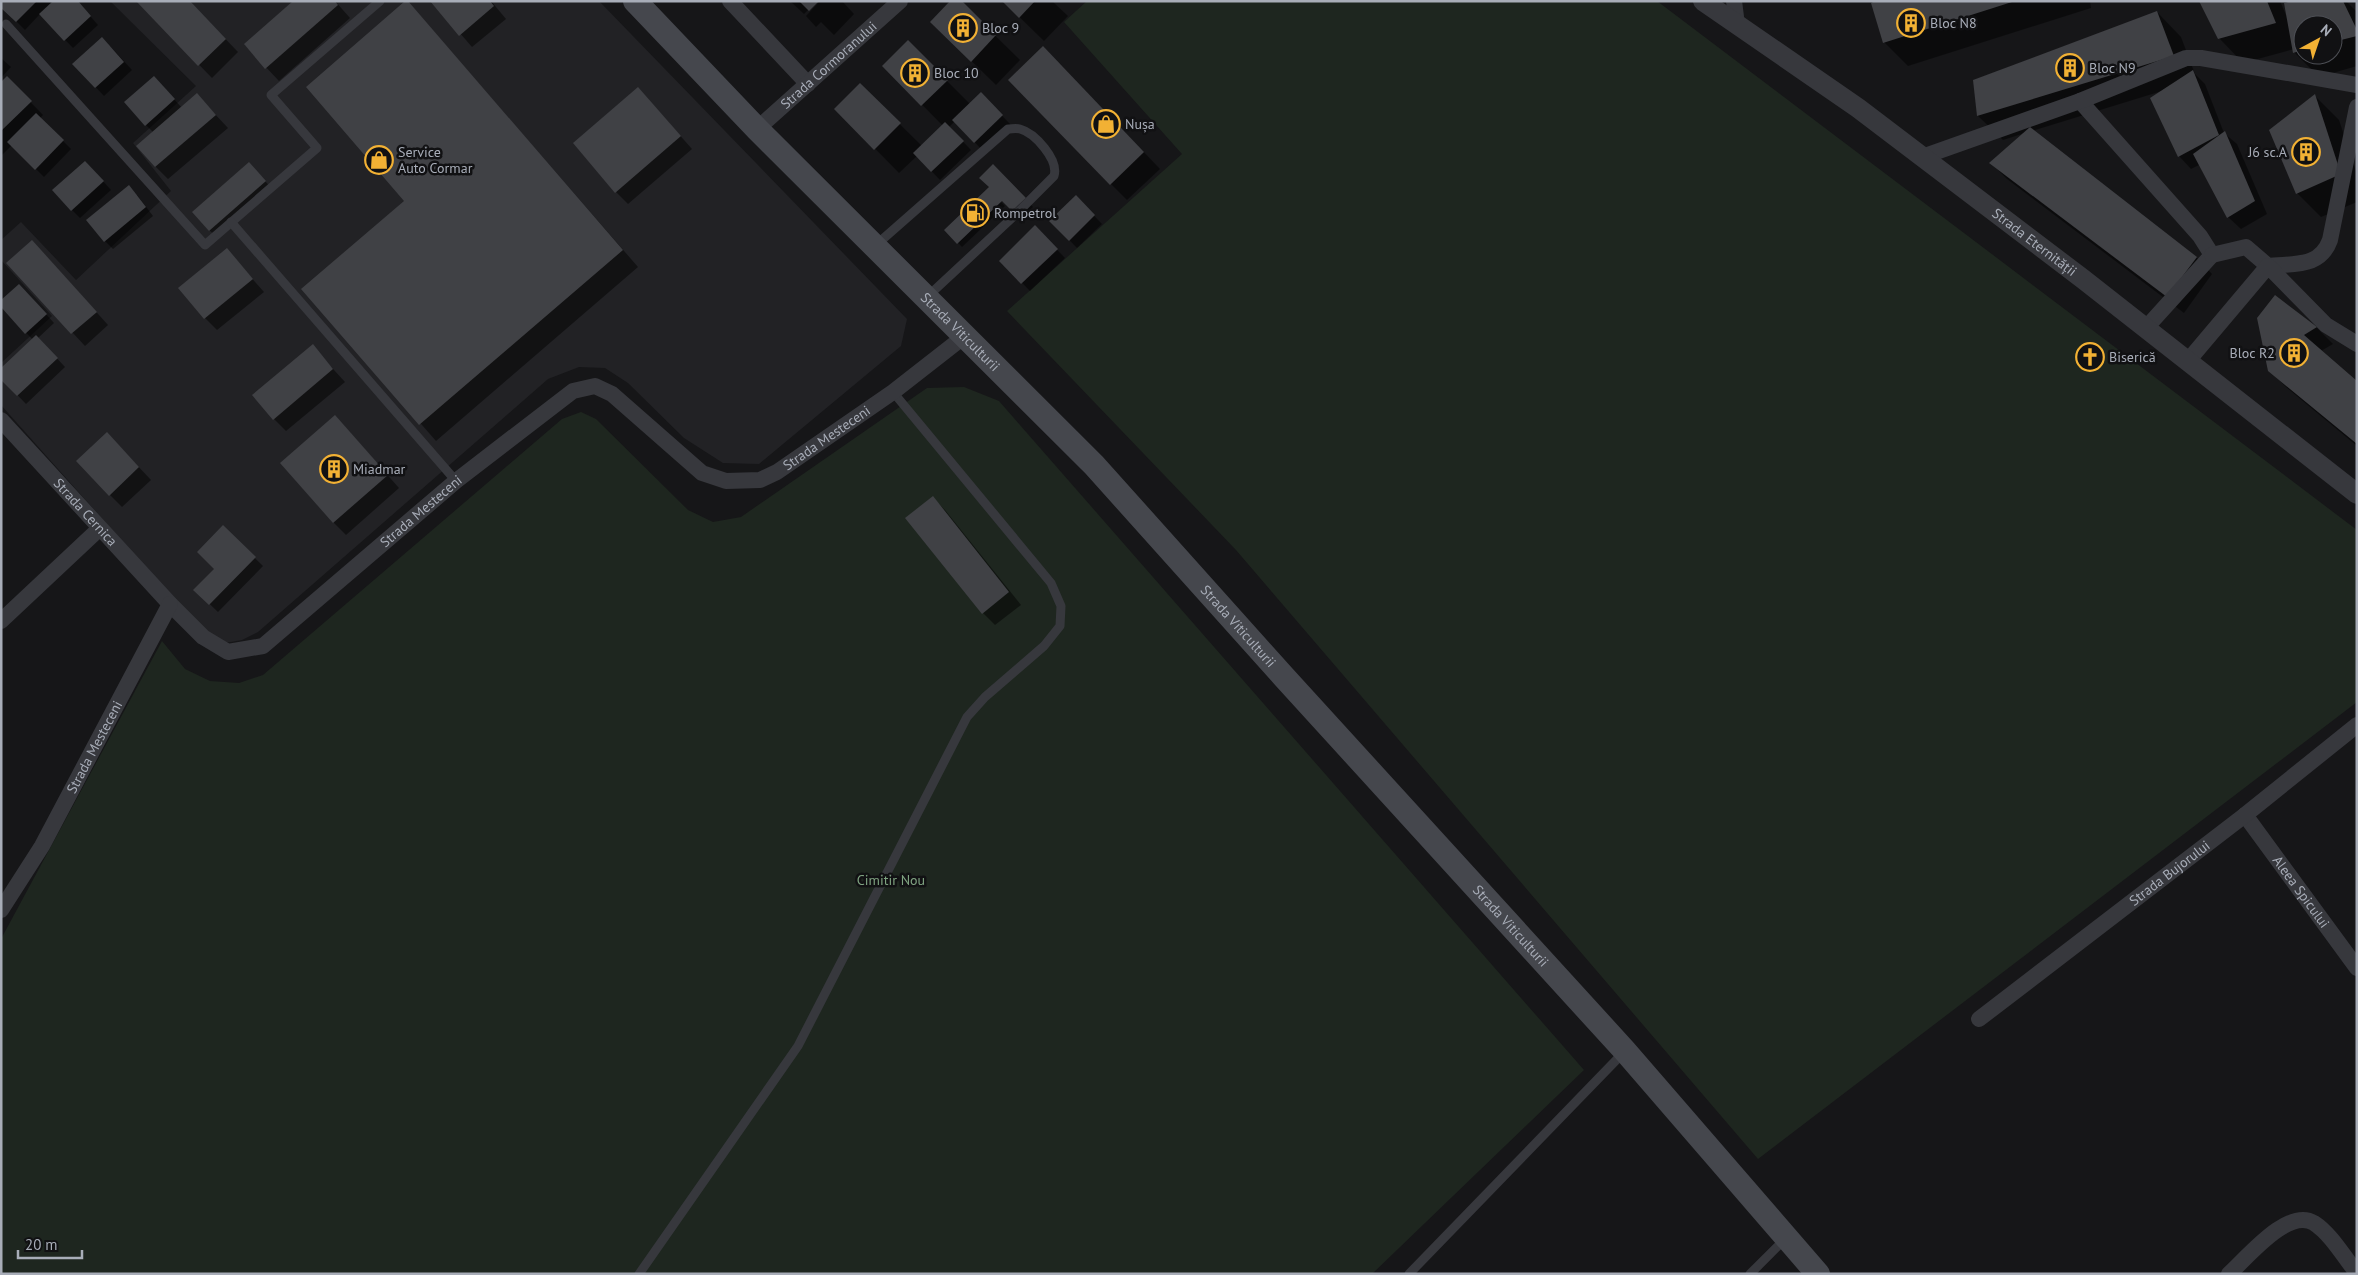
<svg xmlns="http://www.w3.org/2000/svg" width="2358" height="1275" viewBox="0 0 2358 1275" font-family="'PT Sans',sans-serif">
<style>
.built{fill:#222225}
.green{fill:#1e261f}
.shadow{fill:#0007;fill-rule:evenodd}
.building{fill:#404145}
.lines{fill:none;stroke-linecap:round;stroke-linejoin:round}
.service{stroke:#37383d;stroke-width:9}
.minor{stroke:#37383d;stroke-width:16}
.tertiary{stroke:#37383d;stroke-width:20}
.secondary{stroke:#45474d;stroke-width:24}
.labels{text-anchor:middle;stroke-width:5;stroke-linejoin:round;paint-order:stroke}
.poi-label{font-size:14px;fill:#a8adb8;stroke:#111113;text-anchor:start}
.street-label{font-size:14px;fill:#a8adb8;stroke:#111113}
.park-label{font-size:14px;fill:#7fa381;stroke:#111113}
</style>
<rect width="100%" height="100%" fill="#161618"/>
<path class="built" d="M110 1H599L907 319 901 346 759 464 723 463 684 438 628 383 605 368 579 367 548 379 258 632 242 640 225 643 204 633 1 405V363L52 316 1 260V240L21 222 76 280 171 191 133 143 196 86Z"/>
<g class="green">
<path d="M1087 1H1657L2357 530V702L1758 1159 1236 550 1007 311 1182 154 1064 22Z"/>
<path d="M964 387 999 401 1584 1070 1372 1274H1V939L162 641 185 669 210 681 239 683 263 675 562 419 581 412 596 419 688 510 713 522 741 517 927 388Z"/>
</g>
<g class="shadow">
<path d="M1 1H49L52 4 77 1 98 25 73 48 40 14 25 30 1 6Z"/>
<path d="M137 1H189L238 52 212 78Z"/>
<path d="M295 1H335L350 18 279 81 245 45Z"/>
<path d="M407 1 638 267 436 441 303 289 405 201Z"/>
<path d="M432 1H491L506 19 472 47Z"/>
<path d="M790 1H817L804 14Z"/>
<path d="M820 1H842L854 14 834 35 821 22 816 27 806 16Z"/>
<path d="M960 1 1020 60 996 85 956 46Z"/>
<path d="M1003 1H1052L1068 16 1044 41Z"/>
<path d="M1879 1H2090L2091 8 1908 66 1884 42Z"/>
<path d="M2200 1H2280L2286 15 2301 1H2346L2357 12V66L2319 77 2294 52V49L2243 63 2219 38ZM2303 25H2333V55H2303Z"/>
<path d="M2157 12 2181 37 2195 74 2205 84 2224 133 2237 144 2267 214 2241 229 2228 217 2199 165 2191 169 2179 156 2162 91 2032 131 2196 257 2212 274 2184 313 2007 179 1991 163 2025 133 2003 140 1978 116 1974 80Z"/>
<path d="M908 42 970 104 981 94 1010 124 982 150 955 121 949 127 971 150 940 180 917 156 899 173 836 109 860 85 922 146 943 126 884 66Z"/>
<path d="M110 46 132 70 104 96 74 64Z"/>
<path d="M1 58 11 67 1 78Z"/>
<path d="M1060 64 1160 169 1127 200 1111 184Z"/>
<path d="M7 78 43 115 40 118 71 149 44 177 12 145 1 156V83Z"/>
<path d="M162 86 182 108 197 95 228 128 168 179 155 166 153 132 146 125Z"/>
<path d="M638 88 692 149 628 204 616 192Z"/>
<path d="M2315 96 2339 120 2357 174V202L2321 217 2297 193Z"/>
<path d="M993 166 1033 207 1021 218 994 191H990L1005 206 962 247 946 230 991 187Z"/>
<path d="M93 170 111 190 80 218 72 210Z"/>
<path d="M257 172 273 190 218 238 209 230Z"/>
<path d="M137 195 153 216 113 249 105 241Z"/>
<path d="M1076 197 1102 224 1077 248 1051 221Z"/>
<path d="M1035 227 1065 258 1030 291 1001 261Z"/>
<path d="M227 250 264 292 217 330 205 318Z"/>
<path d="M44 254 108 325 85 346 8 263Z"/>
<path d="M27 293 54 323 38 338 65 367 26 404 1 378 33 340 1 306Z"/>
<path d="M2275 296 2317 328 2333 344 2321 351 2357 383V446L2286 387 2269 370Z"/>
<path d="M312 346 345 382 286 431 274 419Z"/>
<path d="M335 416 399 488 346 535 333 522Z"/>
<path d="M119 446 151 480 122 507 110 495Z"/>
<path d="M933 498 945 510 1021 605 995 625 983 613Z"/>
<path d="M223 527 263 566 218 612 195 590 215 569Z"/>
</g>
<g class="building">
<path d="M1 1H37L16 22 1 8Z"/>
<path d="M53 1H78L91 16 64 41 39 14Z"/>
<path d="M136 1H190L226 39 198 66Z"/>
<path d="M293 1H335L338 5 265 69 244 44Z"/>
<path d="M405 1H408L623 250 419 425 301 289 404 201 306 87Z"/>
<path d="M430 1H490L494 6 459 36Z"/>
<path d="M799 1H819L809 11Z"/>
<path d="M950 1H962L996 35 971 62 930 22Z"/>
<path d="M1002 1H1035L1019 18Z"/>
<path d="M1875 1H2012V2L1883 43 1871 3Z"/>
<path d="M2199 1H2267L2276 23 2218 39Z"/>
<path d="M2294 1H2343L2357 30V36L2333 42V25H2303V50L2293 53 2284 3Z"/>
<path d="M2157 11 2174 56 1977 116 1973 80Z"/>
<path d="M102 37 124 62 95 88 72 64Z"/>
<path d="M908 40 948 80 921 106 882 66Z"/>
<path d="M1043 46 1144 152 1110 185 1008 80Z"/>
<path d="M2193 70 2219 135 2178 157 2150 98Z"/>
<path d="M7 76 32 101 1 131V82Z"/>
<path d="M154 76 175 99 145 126 124 102Z"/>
<path d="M860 83 901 123 874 150 834 109Z"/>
<path d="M638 87 681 136 615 193 573 143Z"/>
<path d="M981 92 1003 115 974 143 952 120Z"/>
<path d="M197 93 216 115 155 167 136 146Z"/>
<path d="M2315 94 2341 174 2296 194 2269 130Z"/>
<path d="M36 113 64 140 35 170 7 142Z"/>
<path d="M945 122 964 141 931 172 913 153Z"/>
<path d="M2030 127 2197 257 2167 297 1989 163Z"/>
<path d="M2225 131 2255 201 2227 218 2193 154Z"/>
<path d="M85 161 104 181 71 211 52 190Z"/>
<path d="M249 162 266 181 209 231 192 212Z"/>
<path d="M993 164 1026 198 1012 211 1002 201 957 244 944 230 989 187 979 178Z"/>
<path d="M129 185 146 207 104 242 86 220Z"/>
<path d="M1076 195 1095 215 1069 241 1049 221Z"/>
<path d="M1035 225 1058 249 1021 284 999 261Z"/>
<path d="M32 240 97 312 71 334 6 263Z"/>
<path d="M227 248 253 279 204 319 178 288Z"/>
<path d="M19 284 47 314 25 334 1 307V300Z"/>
<path d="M2275 295 2317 327 2304 335 2357 381V444L2268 371 2257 318Z"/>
<path d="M36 335 58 358 17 396 1 380V368Z"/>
<path d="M313 344 333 369 273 420 252 395Z"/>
<path d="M335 415 388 475 333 523 280 463Z"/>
<path d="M107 432 139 467 109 496 76 461Z"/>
<path d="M933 496 1009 592 982 614 905 518Z"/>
<path d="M223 525 256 557 209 605 193 590 214 569 197 552Z"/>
</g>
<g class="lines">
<g class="service">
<path d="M6 24 205 245 317 148 271 95 380 1"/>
<path d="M231 222 456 481"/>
<path d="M876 245 1008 129C1012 129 1016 128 1020 129 1035 133 1059 160 1054 176L1013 217 927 297"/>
<path d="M639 1274 798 1046 967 717 985 697 1044 646 1060 626 1061 606 1051 583 893 392"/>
<path d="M1409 1274 1625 1051"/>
<path d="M1750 1274 1785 1239"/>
</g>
<g class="minor">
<path d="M730 1 808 84"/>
<path d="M1734 1 1737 25"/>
<path d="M2080 101 2200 236 2212 255 2145 329"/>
<path id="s1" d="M757 129 900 1"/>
<path d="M1922 157 2080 101 2186 58H2201L2357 85"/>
<path d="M2212 255 2246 247 2268 266C2294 263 2320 268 2330 240L2357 107"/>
<path d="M2187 362 2268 266 2326 325 2357 344"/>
<path id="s2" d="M1 420 170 604 203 637 228 652 263 646 456 481 573 391 595 386 612 394 702 473 726 481 760 480 777 472 893 392 966 335"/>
<path d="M1 621 99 529"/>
<path id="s3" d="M2245 815 2357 968"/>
<path id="s4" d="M1 910 42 846 170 604"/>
<path id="s5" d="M1979 1019 2245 815 2357 725"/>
<path d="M2229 1274C2247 1258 2288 1207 2314 1223 2331 1234 2344 1257 2357 1273"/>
</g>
<path class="tertiary" id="s6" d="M1703 1 1858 108 2083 279 2357 494"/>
<path class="secondary" id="s7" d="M635 1 757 129 1094 465 1284 677 1625 1051 1818 1274"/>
</g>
<defs>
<symbol id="building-ring" viewBox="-11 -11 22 22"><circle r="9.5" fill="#111113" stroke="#f2b134" stroke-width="1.5"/><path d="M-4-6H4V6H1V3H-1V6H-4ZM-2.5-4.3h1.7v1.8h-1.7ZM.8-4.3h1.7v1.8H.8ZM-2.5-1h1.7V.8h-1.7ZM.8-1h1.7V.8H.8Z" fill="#f2b134"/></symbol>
<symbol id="shop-ring" viewBox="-11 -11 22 22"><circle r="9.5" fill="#111113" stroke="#f2b134" stroke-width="1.5"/><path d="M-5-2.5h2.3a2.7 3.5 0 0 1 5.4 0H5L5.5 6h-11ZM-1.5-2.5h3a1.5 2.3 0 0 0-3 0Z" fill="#f2b134"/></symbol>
<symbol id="fuel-ring" viewBox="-11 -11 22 22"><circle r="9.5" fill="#111113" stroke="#f2b134" stroke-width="1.5"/><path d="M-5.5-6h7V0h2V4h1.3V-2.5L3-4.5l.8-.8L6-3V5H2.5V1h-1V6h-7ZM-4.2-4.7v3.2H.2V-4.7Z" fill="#f2b134"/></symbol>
<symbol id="church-ring" viewBox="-11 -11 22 22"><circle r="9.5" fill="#111113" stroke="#f2b134" stroke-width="1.5"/><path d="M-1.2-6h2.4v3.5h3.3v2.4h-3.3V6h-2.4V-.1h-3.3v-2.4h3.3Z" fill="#f2b134"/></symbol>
</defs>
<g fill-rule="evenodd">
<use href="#building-ring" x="1895" y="7" width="32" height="32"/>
<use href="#building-ring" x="947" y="12" width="32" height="32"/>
<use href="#building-ring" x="2054" y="52" width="32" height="32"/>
<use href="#building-ring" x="899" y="57" width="32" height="32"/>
<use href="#shop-ring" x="1090" y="108" width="32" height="32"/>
<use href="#building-ring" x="2290" y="136" width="32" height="32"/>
<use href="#shop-ring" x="363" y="144" width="32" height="32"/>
<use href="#fuel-ring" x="959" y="197" width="32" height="32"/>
<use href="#building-ring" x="2278" y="337" width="32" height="32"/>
<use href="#church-ring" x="2074" y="341" width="32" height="32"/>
<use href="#building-ring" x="318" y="453" width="32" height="32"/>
</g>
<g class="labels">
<g class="poi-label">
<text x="1930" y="28">Bloc N8</text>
<text x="982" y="33">Bloc 9</text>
<text x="2089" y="73">Bloc N9</text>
<text x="934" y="78">Bloc 10</text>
<text x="1125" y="129">Nușa</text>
<text x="398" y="157">Service<tspan x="398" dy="16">Auto Cormar</tspan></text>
<text x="2287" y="157" text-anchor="end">J6 sc.A</text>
<text x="994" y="218">Rompetrol</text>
<text x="2275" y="358" text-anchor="end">Bloc R2</text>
<text x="2109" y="362">Biserică</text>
<text x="353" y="474">Miadmar</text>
</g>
<g class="street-label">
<text dy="5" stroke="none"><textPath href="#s1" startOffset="96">Strada Cormoranului</textPath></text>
<text dy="5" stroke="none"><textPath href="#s6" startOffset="410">Strada Eternității</textPath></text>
<text dy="5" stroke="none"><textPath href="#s7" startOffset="464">Strada Viticulturii</textPath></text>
<text dy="5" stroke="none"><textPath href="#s2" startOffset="1062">Strada Mesteceni</textPath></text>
<text dy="5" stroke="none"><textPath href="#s2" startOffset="569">Strada Mesteceni</textPath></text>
<text dy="5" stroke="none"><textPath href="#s2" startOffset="125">Strada Cernica</textPath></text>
<text dy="5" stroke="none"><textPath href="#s7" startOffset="869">Strada Viticulturii</textPath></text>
<text dy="5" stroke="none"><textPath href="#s4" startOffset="188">Strada Mesteceni</textPath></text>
<text dy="5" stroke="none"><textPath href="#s5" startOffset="240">Strada Bujorului</textPath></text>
<text dy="5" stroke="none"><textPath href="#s3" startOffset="95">Aleea Spicului</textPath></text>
<text dy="5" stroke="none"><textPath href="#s7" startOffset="1274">Strada Viticulturii</textPath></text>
</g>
<g class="park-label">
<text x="891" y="885">Cimitir Nou</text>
</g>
</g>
<rect width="2358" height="1275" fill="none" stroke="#a8adb8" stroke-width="5"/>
<g transform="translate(2318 40) rotate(40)"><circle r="24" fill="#111113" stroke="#4d4f55"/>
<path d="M0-4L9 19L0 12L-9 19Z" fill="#f2b134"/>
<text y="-8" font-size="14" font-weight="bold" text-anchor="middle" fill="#a8adb8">N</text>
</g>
<path d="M18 1250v8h64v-8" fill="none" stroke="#a8adb8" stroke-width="2.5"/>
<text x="25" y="1250" font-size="15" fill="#a8adb8" stroke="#111113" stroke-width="4" paint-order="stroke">20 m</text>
</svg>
